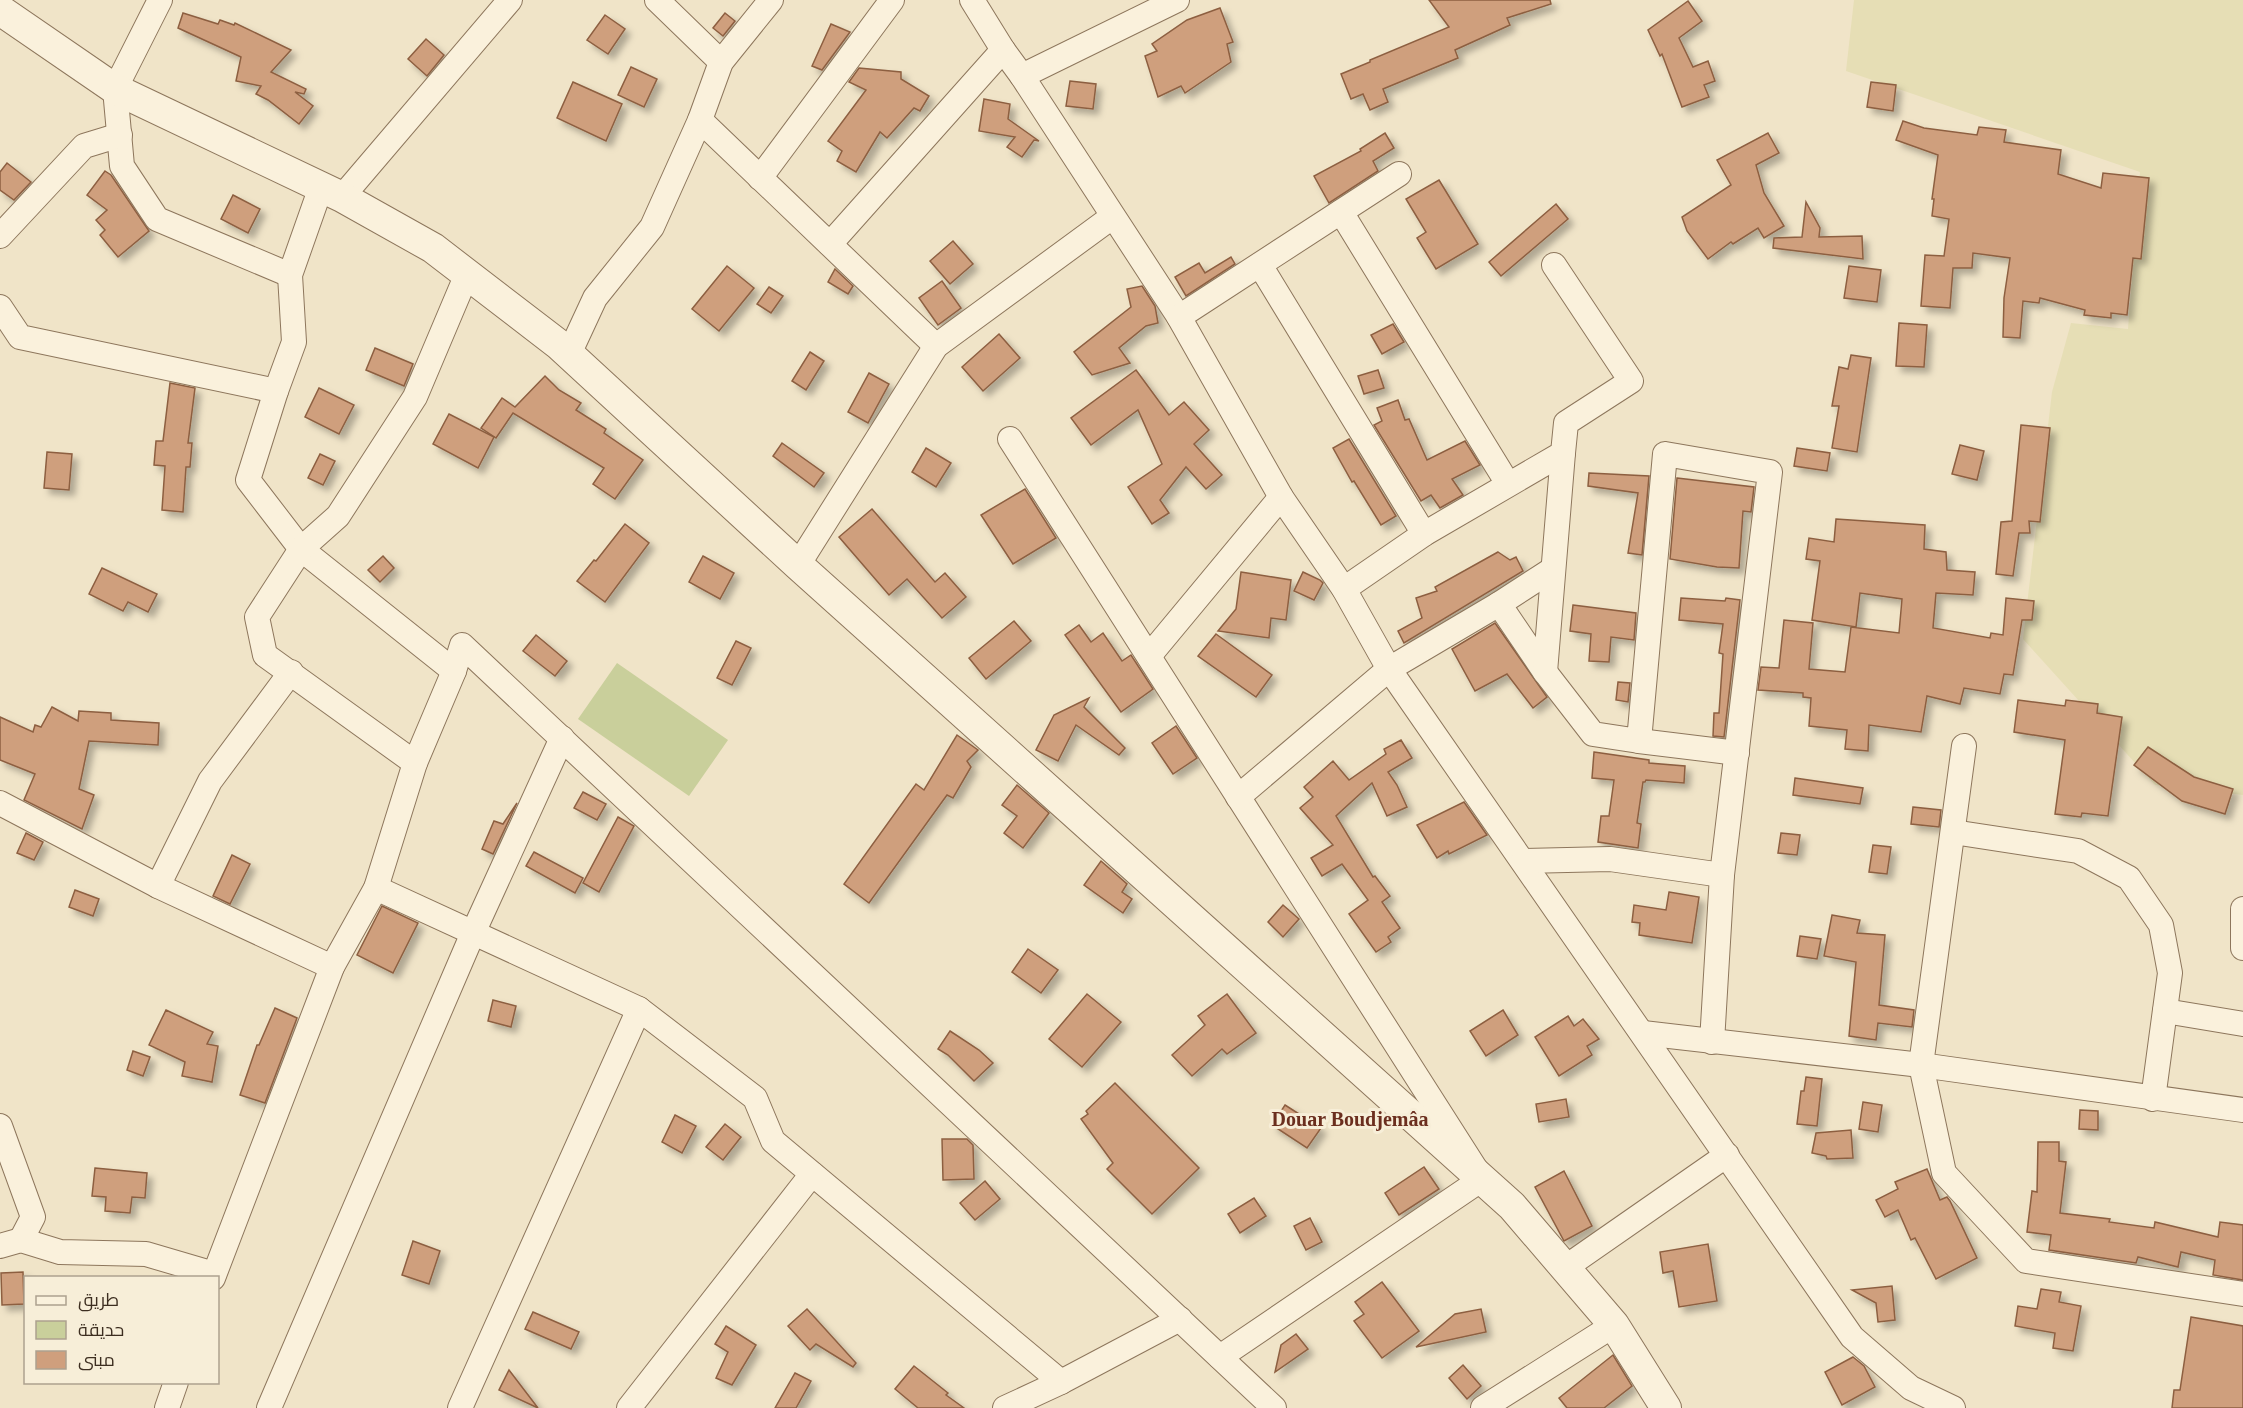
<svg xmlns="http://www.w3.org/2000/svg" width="2243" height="1408" viewBox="0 0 2243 1408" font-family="'Times New Roman',Cairo,serif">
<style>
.farmland{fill:#e6deb5}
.green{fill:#c9cf9b}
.building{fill:#cf9f7d;stroke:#8d5f41;stroke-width:1.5;filter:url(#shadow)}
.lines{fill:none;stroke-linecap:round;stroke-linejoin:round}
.minor-casing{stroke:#8d765c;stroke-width:26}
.tertiary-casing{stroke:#8d765c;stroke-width:32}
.minor{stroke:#faf1dc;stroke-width:24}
.tertiary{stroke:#faf1dc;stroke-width:30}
.labels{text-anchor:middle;stroke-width:6;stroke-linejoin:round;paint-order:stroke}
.neighbourhood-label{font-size:20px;font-weight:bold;fill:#6b2e1e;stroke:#f7eed8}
</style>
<defs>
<filter id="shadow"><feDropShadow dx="5.5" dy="5.5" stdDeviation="3" flood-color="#0004"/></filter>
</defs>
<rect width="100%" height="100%" fill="#f0e4c8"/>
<path class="farmland" d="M1854 0H2243V795L2155 785 2023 639 2052 392 2071 323 2128 329 2140 172 1846 71Z"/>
<path class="green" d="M617 663 728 740 689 796 578 719Z"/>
<g class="building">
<path d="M1429 0H1550L1551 4 1507 18 1510 25 1455 50 1458 58 1383 89 1388 102 1370 110 1363 94 1351 99 1341 74 1370 62V60L1449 27Z"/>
<path d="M1688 1 1702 21 1679 38 1693 67 1708 61 1715 81 1704 85 1709 97 1682 107 1662 54 1660 56 1648 30Z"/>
<path d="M1220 8 1233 42 1227 44 1231 62 1185 93 1181 86 1158 97 1145 56 1157 51 1152 44 1187 20Z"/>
<path d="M183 13 218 24 220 20 234 25 235 23 291 50 271 72 306 89 304 94 295 92 313 106 299 124 268 100 256 94 261 86 236 81 241 57 178 28Z"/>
<path d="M725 13 735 21 723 36 713 28Z"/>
<path d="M605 15 625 29 608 54 587 40Z"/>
<path d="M831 24 850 32 822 70 812 66Z"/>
<path d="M426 39 444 55 427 76 408 59Z"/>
<path d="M631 67 657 79 644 107 618 95Z"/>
<path d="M859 68 901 72V79L929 96 920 111 914 108 887 138 880 132 856 172 837 161 842 151 828 141 866 90 849 82Z"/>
<path d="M1070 81 1096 84 1093 109 1066 106Z"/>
<path d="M573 82 622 104 606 141 557 118Z"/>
<path d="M1871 82 1896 85 1893 111 1867 107Z"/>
<path d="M984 99 1010 104 1008 119 1039 141 1034 140 1022 157 1007 147 1015 137 979 131Z"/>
<path d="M1903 121 1924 128 1977 135 1979 127 2006 130 2004 142 2061 150 2058 174 2101 188 2103 173 2149 178 2141 259 2133 258 2127 315 2111 313V318L2084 315 2085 310 2040 298 2039 303 2023 301 2020 338 2003 337 2004 298 2010 258 1973 253 1972 268H1953L1950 308 1921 306 1925 255 1944 256 1949 219 1932 216 1934 199H1932L1938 155 1896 140Z"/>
<path d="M1385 133 1394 148 1373 161 1378 171 1329 203 1314 176 1361 151 1360 149Z"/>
<path d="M1768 133 1779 153 1756 165 1764 193 1784 226 1764 238 1758 228 1733 244 1731 242 1708 259 1687 231 1682 217 1731 185 1717 160Z"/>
<path d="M7 163 31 182 14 200 0 190V172Z"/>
<path d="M105 171 111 175 149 231 118 257 100 235 105 230 96 220 107 210 87 195Z"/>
<path d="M1439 180 1478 244 1436 269 1417 238 1426 232 1406 199Z"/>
<path d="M233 195 260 209 248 233 221 219Z"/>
<path d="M1806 202 1820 228 1819 237 1862 236 1863 259 1773 248 1774 238 1802 237Z"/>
<path d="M1556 204 1568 219 1501 276 1489 262Z"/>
<path d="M953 241 973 264 950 284 930 261Z"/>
<path d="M1231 257 1235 264 1186 296 1175 277 1199 263 1205 273Z"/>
<path d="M727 266 754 288 719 331 692 309Z"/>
<path d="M1849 266 1881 270 1877 302 1844 298Z"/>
<path d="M835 269 853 286 848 294 828 282Z"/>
<path d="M942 281 961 308 938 325 919 298Z"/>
<path d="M1142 286 1155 306 1158 323 1146 326 1119 348 1130 363 1092 375 1074 352 1131 307 1127 289Z"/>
<path d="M769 287 783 296 771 313 757 304Z"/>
<path d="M1899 323 1927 325 1924 367 1896 366Z"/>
<path d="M1393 324 1404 342 1382 354 1371 335Z"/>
<path d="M999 334 1020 358 983 391 962 367Z"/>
<path d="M375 348 413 364 404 386 366 370Z"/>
<path d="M810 352 824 361 806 390 792 381Z"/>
<path d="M1851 355 1871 358 1857 452 1832 448 1839 406H1832L1839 367 1848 369Z"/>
<path d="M1136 370 1169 415 1184 402 1209 430 1194 444 1222 475 1206 489 1186 467 1160 500 1169 513 1152 524 1128 487 1162 464 1138 410 1091 445 1071 418Z"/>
<path d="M1378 370 1384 388 1364 394 1358 376Z"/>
<path d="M869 373 889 384 868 423 848 412Z"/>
<path d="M545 376 559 390 581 403 576 410 606 429 604 433 643 460 615 499 593 484 604 468 513 413 496 438 481 428 502 398 515 407Z"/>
<path d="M170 383 195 388 188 443H192L190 467H186L183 512 162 510 165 466 154 465 156 441H163Z"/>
<path d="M319 388 354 405 339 434 305 417Z"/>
<path d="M1398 400 1405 420 1409 419 1427 460 1465 441 1480 465 1452 479 1463 495 1440 508 1431 495 1421 501 1374 425 1382 421 1377 408Z"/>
<path d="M449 414 494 437 478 468 433 444Z"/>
<path d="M2021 425 2050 428 2040 522 2029 521 2030 533H2019L2013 576 1996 574 2001 522 2012 521Z"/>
<path d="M1349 439 1396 516 1381 525 1354 481 1352 482 1333 448Z"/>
<path d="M782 443 824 473 814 487 773 456Z"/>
<path d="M1960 445 1984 451 1977 480 1952 474Z"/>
<path d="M926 448 951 463 936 487 912 472Z"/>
<path d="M1797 448 1830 453 1827 471 1794 466Z"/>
<path d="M47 452 72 454 69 490 44 488Z"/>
<path d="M320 454 335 461 323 485 308 478Z"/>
<path d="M1589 473 1649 476 1642 555 1628 553 1638 493 1588 486Z"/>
<path d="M1677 478 1754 487 1751 512 1743 511 1739 568 1717 567 1670 559Z"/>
<path d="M1025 489 1056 538 1013 564 981 515Z"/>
<path d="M872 509 935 582 945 573 966 597 942 618 907 579 889 595 839 537Z"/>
<path d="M1836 519 1925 525 1924 549 1946 552 1947 570 1975 572 1973 595 1936 593 1933 628 1990 638 1991 633 2003 635 2006 598 2034 601 2032 620H2022L2013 675 2004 674 2000 694 1964 688 1960 704 1927 696 1921 732 1869 725 1868 751 1845 749 1847 730 1809 726 1811 698 1803 697V693L1758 690 1761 667 1779 668 1784 620 1813 623 1809 669 1845 672 1851 627 1899 633 1902 599 1860 593 1856 627 1812 620 1820 561 1806 559 1809 538 1834 542Z"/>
<path d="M625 524 649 543 605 602 577 581 594 560 596 561Z"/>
<path d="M1498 552 1510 560 1516 557 1523 571 1404 643 1398 631 1422 618 1416 598 1437 591 1435 587Z"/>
<path d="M383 556 394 568 380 582 368 570Z"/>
<path d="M703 556 734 573 720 599 689 582Z"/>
<path d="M102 568 157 594 148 612 128 602 123 611 89 594Z"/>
<path d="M1241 572 1291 580 1286 620 1271 618 1269 638 1218 631 1236 609Z"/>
<path d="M1303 572 1320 580 1323 583 1314 600 1294 591Z"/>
<path d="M1681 598 1725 601 1726 598 1740 600 1724 737 1713 736 1714 713H1719L1723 654 1719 653 1723 624 1679 620Z"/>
<path d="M1573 605 1636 613 1634 640 1611 637 1609 662 1589 661 1591 634 1570 631Z"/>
<path d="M1014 621 1031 641 986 679 969 658Z"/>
<path d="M1495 623 1547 697 1533 708 1507 674 1475 691 1452 649Z"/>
<path d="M1079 625 1091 642 1103 633 1122 661 1131 655 1153 689 1121 712 1065 635Z"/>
<path d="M1216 634 1272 675 1256 697 1198 656Z"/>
<path d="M536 635 567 661 555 676 523 651Z"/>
<path d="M736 641 751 648 732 685 717 678Z"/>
<path d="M1618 682 1630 683 1628 702 1616 700Z"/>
<path d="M1089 698 1084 707 1125 748 1119 755 1076 725 1058 761 1036 750 1054 715Z"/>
<path d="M2018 700 2065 706 2066 700 2098 704 2097 713 2122 717 2108 816 2082 813 2081 817 2055 814 2065 740 2014 732Z"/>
<path d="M52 707 78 721 79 711 111 713V720L159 723 158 745 89 741 79 789 94 795 82 829 24 800 35 774 0 760V717L33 732 35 725 41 727Z"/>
<path d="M1176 726 1197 758 1173 774 1152 743Z"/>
<path d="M957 735 978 750 967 761 971 767 953 798 947 795 869 903 844 884 916 784 924 790Z"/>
<path d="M1401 740 1412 758 1388 772 1397 785 1407 807 1387 816 1372 783 1336 816 1373 877 1375 876 1390 896 1382 902 1400 928 1388 937 1391 942 1376 952 1349 914 1368 900 1342 864 1322 876 1311 858 1333 845 1300 808 1313 797 1304 787 1333 761 1349 780 1386 754 1384 749Z"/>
<path d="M2148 747 2194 777 2233 789 2225 814 2182 801 2134 765Z"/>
<path d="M1594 752 1649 760V763L1685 766 1684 783 1646 780 1645 782H1643L1637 823 1641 824 1638 848 1598 842 1601 816H1609L1614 780 1592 778Z"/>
<path d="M1795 778 1863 788 1860 804 1793 795Z"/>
<path d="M1017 785 1049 813 1023 848 1004 833 1017 816 1002 805Z"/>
<path d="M583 792 606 804 597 820 574 808Z"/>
<path d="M1464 802 1487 835 1449 854 1448 851 1437 858 1417 825Z"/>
<path d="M517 803 493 854 482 849 494 821 503 824Z"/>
<path d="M1913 807 1941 810 1939 827 1911 824Z"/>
<path d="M618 817 634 826 599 892 583 883Z"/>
<path d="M26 833 43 842 34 860 17 853Z"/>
<path d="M1781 833 1800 835 1797 855 1778 853Z"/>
<path d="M1873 845 1891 847 1887 874 1869 872Z"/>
<path d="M534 852 583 878 575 893 526 866Z"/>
<path d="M232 855 250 864 230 904 213 896Z"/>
<path d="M1101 861 1127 884 1122 892 1132 899 1123 913 1084 885Z"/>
<path d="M75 890 99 899 93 916 69 907Z"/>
<path d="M1669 892 1699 897 1692 943 1639 935 1640 923 1632 922 1634 905 1666 910Z"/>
<path d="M1283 905 1299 919 1283 937 1268 922Z"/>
<path d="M382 906 418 923 393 973 357 955Z"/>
<path d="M1832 915 1860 920 1857 933 1885 935 1879 1005 1914 1010 1912 1027 1878 1023 1876 1040 1849 1036 1856 962 1824 956Z"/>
<path d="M1800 936 1821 939 1817 959 1797 956Z"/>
<path d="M1028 949 1058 970 1041 993 1012 972Z"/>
<path d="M1087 994 1121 1022 1082 1067 1049 1039Z"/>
<path d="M1227 994 1256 1033 1227 1054 1222 1049 1192 1076 1172 1055 1205 1025 1198 1016Z"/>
<path d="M493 1000 516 1006 511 1027 488 1021Z"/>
<path d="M275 1008 297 1018 265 1103 240 1095 257 1045H259Z"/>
<path d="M166 1010 213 1032 207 1044 218 1046 212 1082 182 1076 185 1062 149 1045Z"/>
<path d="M1503 1010 1518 1035 1486 1056 1470 1031Z"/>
<path d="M1568 1016 1574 1026 1583 1019 1599 1039 1587 1046 1592 1055 1559 1076 1535 1037Z"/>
<path d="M950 1031 979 1050 993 1063 974 1081 948 1055 938 1049Z"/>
<path d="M133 1051 150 1057 143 1076 127 1070Z"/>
<path d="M1806 1077 1822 1079 1817 1126 1797 1124 1801 1091H1804Z"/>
<path d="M1115 1083 1199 1168 1152 1214 1107 1169 1113 1163 1081 1119 1088 1114 1086 1111Z"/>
<path d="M1566 1099 1569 1117 1539 1122 1536 1104Z"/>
<path d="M1863 1102 1882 1105 1878 1132 1859 1129Z"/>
<path d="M1285 1105 1321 1128 1307 1148 1272 1125Z"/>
<path d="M2080 1110 2098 1111V1130L2079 1129Z"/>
<path d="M675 1115 696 1126 682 1153 662 1142Z"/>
<path d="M725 1124 741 1137 723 1160 706 1147Z"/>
<path d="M1851 1130 1853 1158 1827 1159 1826 1156 1812 1153 1816 1133Z"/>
<path d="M942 1139H967L973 1145 974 1179 943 1180Z"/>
<path d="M2038 1142H2059V1161L2066 1162 2060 1213 2110 1219 2109 1222 2154 1228 2155 1222 2218 1237 2220 1222 2243 1225V1280L2213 1275 2215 1260 2181 1252 2178 1267 2138 1257 2136 1263 2049 1250 2051 1235 2027 1232 2032 1191 2037 1192Z"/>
<path d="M1424 1167 1439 1189 1399 1215 1385 1193Z"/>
<path d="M95 1168 147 1173 145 1198 132 1197 130 1213 105 1211 106 1197 92 1196Z"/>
<path d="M1927 1169 1940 1200 1947 1197 1950 1201 1977 1258 1936 1279 1915 1238 1911 1240 1898 1210 1885 1217 1876 1200 1898 1189 1895 1182Z"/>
<path d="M1564 1171 1592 1226 1564 1241 1535 1187Z"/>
<path d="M985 1181 1000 1199 975 1220 960 1203Z"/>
<path d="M1254 1198 1266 1216 1240 1233 1228 1214Z"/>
<path d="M1310 1218 1322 1242 1306 1250 1294 1226Z"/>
<path d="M413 1241 440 1251 429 1284 402 1275Z"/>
<path d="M1708 1244 1717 1301 1679 1307 1673 1271 1663 1273 1660 1252Z"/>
<path d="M23 1272 24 1304 2 1305 1 1273Z"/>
<path d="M1382 1282 1419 1331 1382 1358 1354 1321 1364 1314 1355 1302Z"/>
<path d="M1892 1286 1895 1320 1878 1322 1876 1303 1852 1290Z"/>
<path d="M2041 1289 2061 1292 2059 1302 2081 1306 2073 1351 2053 1348 2055 1333 2015 1326 2018 1306 2037 1309Z"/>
<path d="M807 1309 856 1363 853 1367 816 1344 810 1350 788 1326Z"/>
<path d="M1481 1309 1486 1332 1416 1347 1455 1314Z"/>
<path d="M533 1312 579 1332 571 1349 525 1329Z"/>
<path d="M2191 1317 2243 1326V1408H2172L2174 1390H2180Z"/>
<path d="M726 1326 756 1345 732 1385 716 1378 728 1352 715 1344Z"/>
<path d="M1296 1334 1308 1349 1275 1372 1281 1345Z"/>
<path d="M1613 1355 1632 1386 1604 1408H1567L1559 1398Z"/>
<path d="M1853 1357 1864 1366 1875 1387 1842 1405 1825 1372Z"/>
<path d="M1463 1365 1481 1386 1467 1399 1449 1378Z"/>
<path d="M914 1366 948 1393 946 1395 964 1408H918L895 1389Z"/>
<path d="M509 1370 538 1408 499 1390Z"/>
<path d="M795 1373 811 1381 796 1408H775Z"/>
</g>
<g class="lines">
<defs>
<g id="minor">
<path d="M160 0 115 89 122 166 157 219 290 275"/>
<path d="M657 0 721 62"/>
<path d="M972 0 1003 50 1022 76 1179 317 1281 497 1344 589 1389 669 1852 1337 1911 1388 1953 1408"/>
<path d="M1022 76 1177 0"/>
<path d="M700 120 936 346"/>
<path d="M760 178 892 0"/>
<path d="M321 187 290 275 294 342 276 391 248 480 301 549 454 671"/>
<path d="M342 197 510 0"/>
<path d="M1341 212 1508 484"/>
<path d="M0 236 84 146 120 135"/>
<path d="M830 244 1003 50"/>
<path d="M1260 265 1424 534"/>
<path d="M0 307 20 337 276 391"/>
<path d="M1179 317 1399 174"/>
<path d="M569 354 595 298 652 227 700 120 721 62 771 0"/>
<path d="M1010 439 1482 1179 1220 1357"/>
<path d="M798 565 936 346 1112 217"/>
<path d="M1344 589 1424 534 1563 453 1566 423 1631 381 1554 265"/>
<path d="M1499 604 1545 672 1593 734 1639 741 1665 454 1770 472 1722 875 1712 1042"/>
<path d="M1149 656 1281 497"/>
<path d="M1545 672 1563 453"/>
<path d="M1639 741 1737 753"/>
<path d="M1964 746 1921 1065 1944 1173 2026 1261 2243 1294"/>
<path d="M415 763 265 655 257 617 301 549 338 516 415 397 467 274"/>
<path d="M1238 797 1389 669 1499 604 1553 569"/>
<path d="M0 803 158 886 332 967"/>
<path d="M1953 832 2078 851 2129 878 2161 925 2170 973 2153 1099"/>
<path d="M1523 861 1610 859 1722 875"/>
<path d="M158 886 210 781 291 672"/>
<path d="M376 888 639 1009 755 1098 773 1141 1061 1382"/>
<path d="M2243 909V948"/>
<path d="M2165 1011 2243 1024"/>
<path d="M1643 1033 1921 1065 2243 1110"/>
<path d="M0 1126 33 1217 21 1240"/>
<path d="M0 1246 21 1240 60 1252 146 1254 214 1274"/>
<path d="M1566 1267 1727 1155"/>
<path d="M213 1278 332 967 376 888 415 763 454 671 462 645 1274 1408"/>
<path d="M167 1408 176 1382"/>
<path d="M269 1408 473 933 562 738"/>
<path d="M460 1408 639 1009"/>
<path d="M629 1408 812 1174"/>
<path d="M1005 1408 1061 1382 1180 1319"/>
<path d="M1483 1408 1614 1325"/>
</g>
<path id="tertiary" d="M0 10 115 89 342 197 433 248 558 344 798 565 1512 1206 1614 1325 1666 1408"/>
</defs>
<use href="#minor" class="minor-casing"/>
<use href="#tertiary" class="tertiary-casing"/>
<use href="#minor" class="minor"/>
<use href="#tertiary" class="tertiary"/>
</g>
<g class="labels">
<g class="neighbourhood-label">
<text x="1350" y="1126">Douar Boudjemâa</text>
</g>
</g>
<rect x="24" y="1276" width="195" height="108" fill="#f7eed8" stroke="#ada18e" stroke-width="1.5"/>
<rect x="36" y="1296" width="30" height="9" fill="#faf1dc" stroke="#ada18e" stroke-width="1.5"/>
<text x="78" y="1306" font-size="18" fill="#3d2e20">طريق</text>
<rect x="36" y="1321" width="30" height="18" fill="#c9cf9b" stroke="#ada18e" stroke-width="1.5"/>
<text x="78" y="1336" font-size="18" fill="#3d2e20">حديقة</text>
<rect x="36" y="1351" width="30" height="18" fill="#cf9f7d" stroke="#ada18e" stroke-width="1.5"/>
<text x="78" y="1366" font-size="18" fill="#3d2e20">مبنى</text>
</svg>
